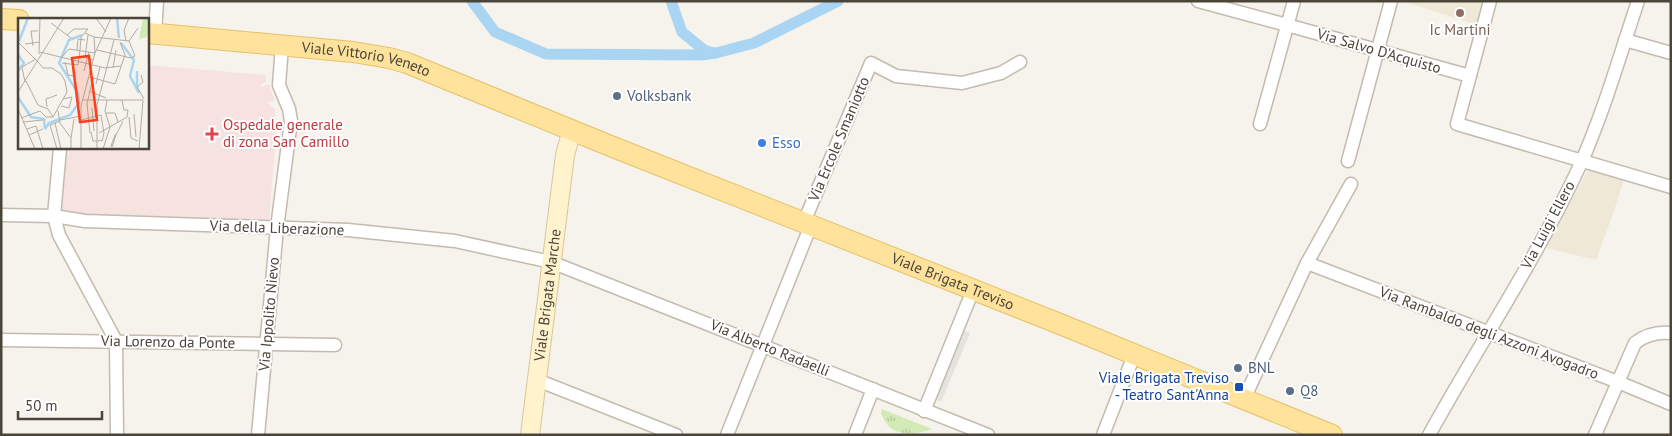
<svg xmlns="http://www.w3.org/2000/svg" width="1672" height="436" viewBox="0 0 1672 436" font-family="'PT Sans',sans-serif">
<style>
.education{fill:#efe8d6}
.medical{fill:#f6e3e0}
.grass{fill:url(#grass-tufts)}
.parking{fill:#e5e3e0}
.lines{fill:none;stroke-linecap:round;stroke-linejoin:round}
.canal{stroke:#a9d4f2;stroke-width:11}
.street-casing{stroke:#c2bbae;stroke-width:15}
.secondary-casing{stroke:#d6c79b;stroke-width:20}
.primary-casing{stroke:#e6c16a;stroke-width:22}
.street{stroke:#fff;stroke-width:12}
.secondary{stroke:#fff3cd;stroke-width:18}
.primary{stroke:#ffe39c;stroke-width:20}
.education-dot{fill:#8d6e63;stroke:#fff;stroke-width:2}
.service-dot{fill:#5c6f8a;stroke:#fff;stroke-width:2}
.health-dot{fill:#e0444e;stroke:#fff;stroke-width:2}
.shop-dot{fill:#3f7fe0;stroke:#fff;stroke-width:2}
.transit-dot{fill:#1a4fb4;stroke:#fff;stroke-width:2}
.labels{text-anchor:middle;stroke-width:4;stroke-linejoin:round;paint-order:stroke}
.education-label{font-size:15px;fill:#785e54;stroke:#fff}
.street-label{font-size:15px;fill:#4b4439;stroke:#fff}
.service-label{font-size:15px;fill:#4e5e75;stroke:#fff;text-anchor:start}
.health-label{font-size:15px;fill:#be3a42;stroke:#fff;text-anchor:start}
.shop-label{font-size:15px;fill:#366cbe;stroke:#fff;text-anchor:start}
.transit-label{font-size:15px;fill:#164399;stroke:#fff;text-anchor:end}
.inset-river{fill:none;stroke:#a9d4f2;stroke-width:2.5}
.inset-road{fill:none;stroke:#b2ada4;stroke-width:1}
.view{fill:#fc3f1d;fill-opacity:0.15;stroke:#fc3f1d;stroke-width:2.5}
.inset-edge{fill:none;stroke:#4b4439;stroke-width:2.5}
</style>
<defs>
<pattern id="grass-tufts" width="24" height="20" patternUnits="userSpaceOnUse" patternTransform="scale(1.25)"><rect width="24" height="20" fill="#d2eab5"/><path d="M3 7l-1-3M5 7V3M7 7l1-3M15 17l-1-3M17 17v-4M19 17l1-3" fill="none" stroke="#b6ca9c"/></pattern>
</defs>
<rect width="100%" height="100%" fill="#f6f3ec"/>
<g class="education">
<path d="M1402 1H1484L1477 25Z"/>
<path d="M1589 168 1624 179 1614 211 1596 260 1546 248Z"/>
</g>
<path class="medical" d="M148 65 266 75V82L261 84V87L269 84 275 101 268 102 272 107 275 108V120H277L269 222 191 217 58 214 65 148H148Z"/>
<path class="grass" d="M882 409 932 429C919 434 900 436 889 427 886 423 883 418 881 413Z"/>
<path class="parking" d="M963 330 970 333 941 402 934 399Z"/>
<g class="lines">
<g class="canal">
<path d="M472 1 495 32 546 54 701 55 716 53 754 43 838 1"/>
<path d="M671 1 682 32 704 50 714 53"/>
</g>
<defs>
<g id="street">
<path d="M1198 1 1287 25 1470 76"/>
<path d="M1490 1 1457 124 1671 187"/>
<path d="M155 34 157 1"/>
<path d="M1625 40 1671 53"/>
<path d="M1260 124 1294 1"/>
<path d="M60 148 54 216 59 235 116 341 117 435"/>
<path d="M1348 161 1391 1"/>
<path d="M1 215 54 216 85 221 348 230 455 241 551 262 988 435"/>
<path d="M804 222 871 63 896 76 962 83 1001 73 1020 62"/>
<path d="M1307 263 1618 382 1671 404"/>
<path d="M1 340 335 345"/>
<path d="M537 380 676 435"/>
<path d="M1244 399 1307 263 1351 184"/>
<path d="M924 411 973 290"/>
<path d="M258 435 277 228 291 121 289 109 279 85 282 46"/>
<path d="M727 435 811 225"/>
<path d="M855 435 873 389"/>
<path d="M1103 435 1134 355"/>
<path d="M1429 435C1479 344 1538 257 1581 163 1604 111 1620 55 1638 1"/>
<path d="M1595 435 1635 343C1645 335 1658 332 1671 333"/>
</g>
<g id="secondary">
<path id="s1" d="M530 435 565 155 572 130"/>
</g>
<g id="primary">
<path d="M1 19 19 20"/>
<path id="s2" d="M148 33 353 52 389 58 407 63 613 147 1060 324 1332 435"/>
</g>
</defs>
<use href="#street" class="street-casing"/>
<use href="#secondary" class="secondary-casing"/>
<use href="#primary" class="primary-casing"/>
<use href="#street" class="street"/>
<use href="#secondary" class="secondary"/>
<use href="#primary" class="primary"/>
</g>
<circle class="education-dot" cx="1460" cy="13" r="5"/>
<g class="service-dot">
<circle cx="617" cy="96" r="5"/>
<circle cx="1238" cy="368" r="5"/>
<circle cx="1290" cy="391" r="5"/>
</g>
<path class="health-dot" d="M209.5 126.5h5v5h5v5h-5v5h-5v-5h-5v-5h5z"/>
<circle class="shop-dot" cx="762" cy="143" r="5"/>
<rect class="transit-dot" x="1234" y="382" width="10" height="10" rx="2.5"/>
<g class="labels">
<g class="education-label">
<text x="1460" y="35">Ic Martini</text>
</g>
<g class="street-label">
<text transform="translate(1379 51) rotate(16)" y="5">Via Salvo D'Acquisto</text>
<text dy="5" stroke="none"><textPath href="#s2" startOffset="220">Viale Vittorio Veneto</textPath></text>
<text transform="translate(839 139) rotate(-67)" y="5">Via Ercole Smaniotto</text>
<text transform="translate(1548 225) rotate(-62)" y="5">Via Luigi Ellero</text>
<text transform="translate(277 228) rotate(2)" y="5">Via della Liberazione</text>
<text dy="5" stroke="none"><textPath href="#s2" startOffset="849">Viale Brigata Treviso</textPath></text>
<text dy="5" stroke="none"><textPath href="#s1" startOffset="141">Viale Brigata Marche</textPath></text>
<text transform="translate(269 314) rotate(-85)" y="5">Via Ippolito Nievo</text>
<text transform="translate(1489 333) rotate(21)" y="5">Via Rambaldo degli Azzoni Avogadro</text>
<text transform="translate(168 342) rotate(1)" y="5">Via Lorenzo da Ponte</text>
<text transform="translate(770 348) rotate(22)" y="5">Via Alberto Radaelli</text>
</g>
<g class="service-label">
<text x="627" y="101">Volksbank</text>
<text x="1248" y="373">BNL</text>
<text x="1300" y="396">Q8</text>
</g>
<g class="health-label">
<text x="223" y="130">Ospedale generale<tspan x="223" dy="17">di zona San Camillo</tspan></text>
</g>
<g class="shop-label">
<text x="772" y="148">Esso</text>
</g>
<g class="transit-label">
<text x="1229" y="383">Viale Brigata Treviso<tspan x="1229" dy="17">- Teatro Sant'Anna</tspan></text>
</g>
</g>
<g transform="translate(18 18)">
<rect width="131" height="131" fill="#f6f3ec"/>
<path d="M125 0H131V14L129 19 121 21Z" fill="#d2eab5"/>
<path class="inset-river" d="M99 0 101 20M1 23 10 0M103 25 116 42 112 58 121 75M0 53 6 45 0 37M119 71V53M0 79 13 99 26 101 27 111M27 111 31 105 52 97 61 85 60 75 41 45 51 22 64 17"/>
<path class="inset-road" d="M78 0 88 14M33 5 53 20M49 17 56 11H70L63 19 62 32M70 17 67 39 75 42M76 19 111 23 120 10M108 23 106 12 111 0M111 23 117 38M0 24 21 45M7 26 22 24M15 28 13 13H20M59 32 60 21 67 22M79 32 113 40 117 38M22 34 87 50 103 48M21 36 22 0M44 39 51 31 77 35 76 19 67 15M47 44 50 57 56 58 57 54M21 45 25 50H34L43 56 47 63 49 74 35 99M44 45 60 47 62 32M95 50 98 32M66 53 71 34M123 57 125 64 119 69 126 81M72 59 97 66 107 37 102 24M8 63 20 87 30 91 35 99M7 64 4 49 18 41M78 66 82 49M71 73 88 80M0 74 46 0M65 82H125M89 82 87 93 92 109M104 82 106 92H110L109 99M43 88 51 90 54 79 45 81M29 89 28 81 39 77M74 90 76 113M0 91 17 131M40 93 42 105 53 120V131M88 95H97L100 104M116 96 118 119M111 99 113 120 120 123M3 100 22 93 28 99H35M42 102 63 98M63 102 83 97 86 115 84 123 81 122M5 104 25 102M37 105 43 131M9 111 18 108 25 131M73 114 75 123H81M72 115 69 86 75 60M81 115 109 99M11 117 25 111M97 117H98L94 129 93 128ZM98 117 105 103M53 120 56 101M39 131 32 107 42 103M63 131V88L77 35 93 0M79 131V87L96 22M85 131 92 109M121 131 125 82"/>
<path class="view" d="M71 38 79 102 62 104 54 40Z"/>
<rect width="131" height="131" class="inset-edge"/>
</g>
<rect width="1672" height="436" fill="none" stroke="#4b4439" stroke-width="5"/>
<path d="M18 411v8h84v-8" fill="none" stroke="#4b4439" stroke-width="2.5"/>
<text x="25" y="411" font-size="15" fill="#4b4439" stroke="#ffffff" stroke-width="4" paint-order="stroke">50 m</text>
</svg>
